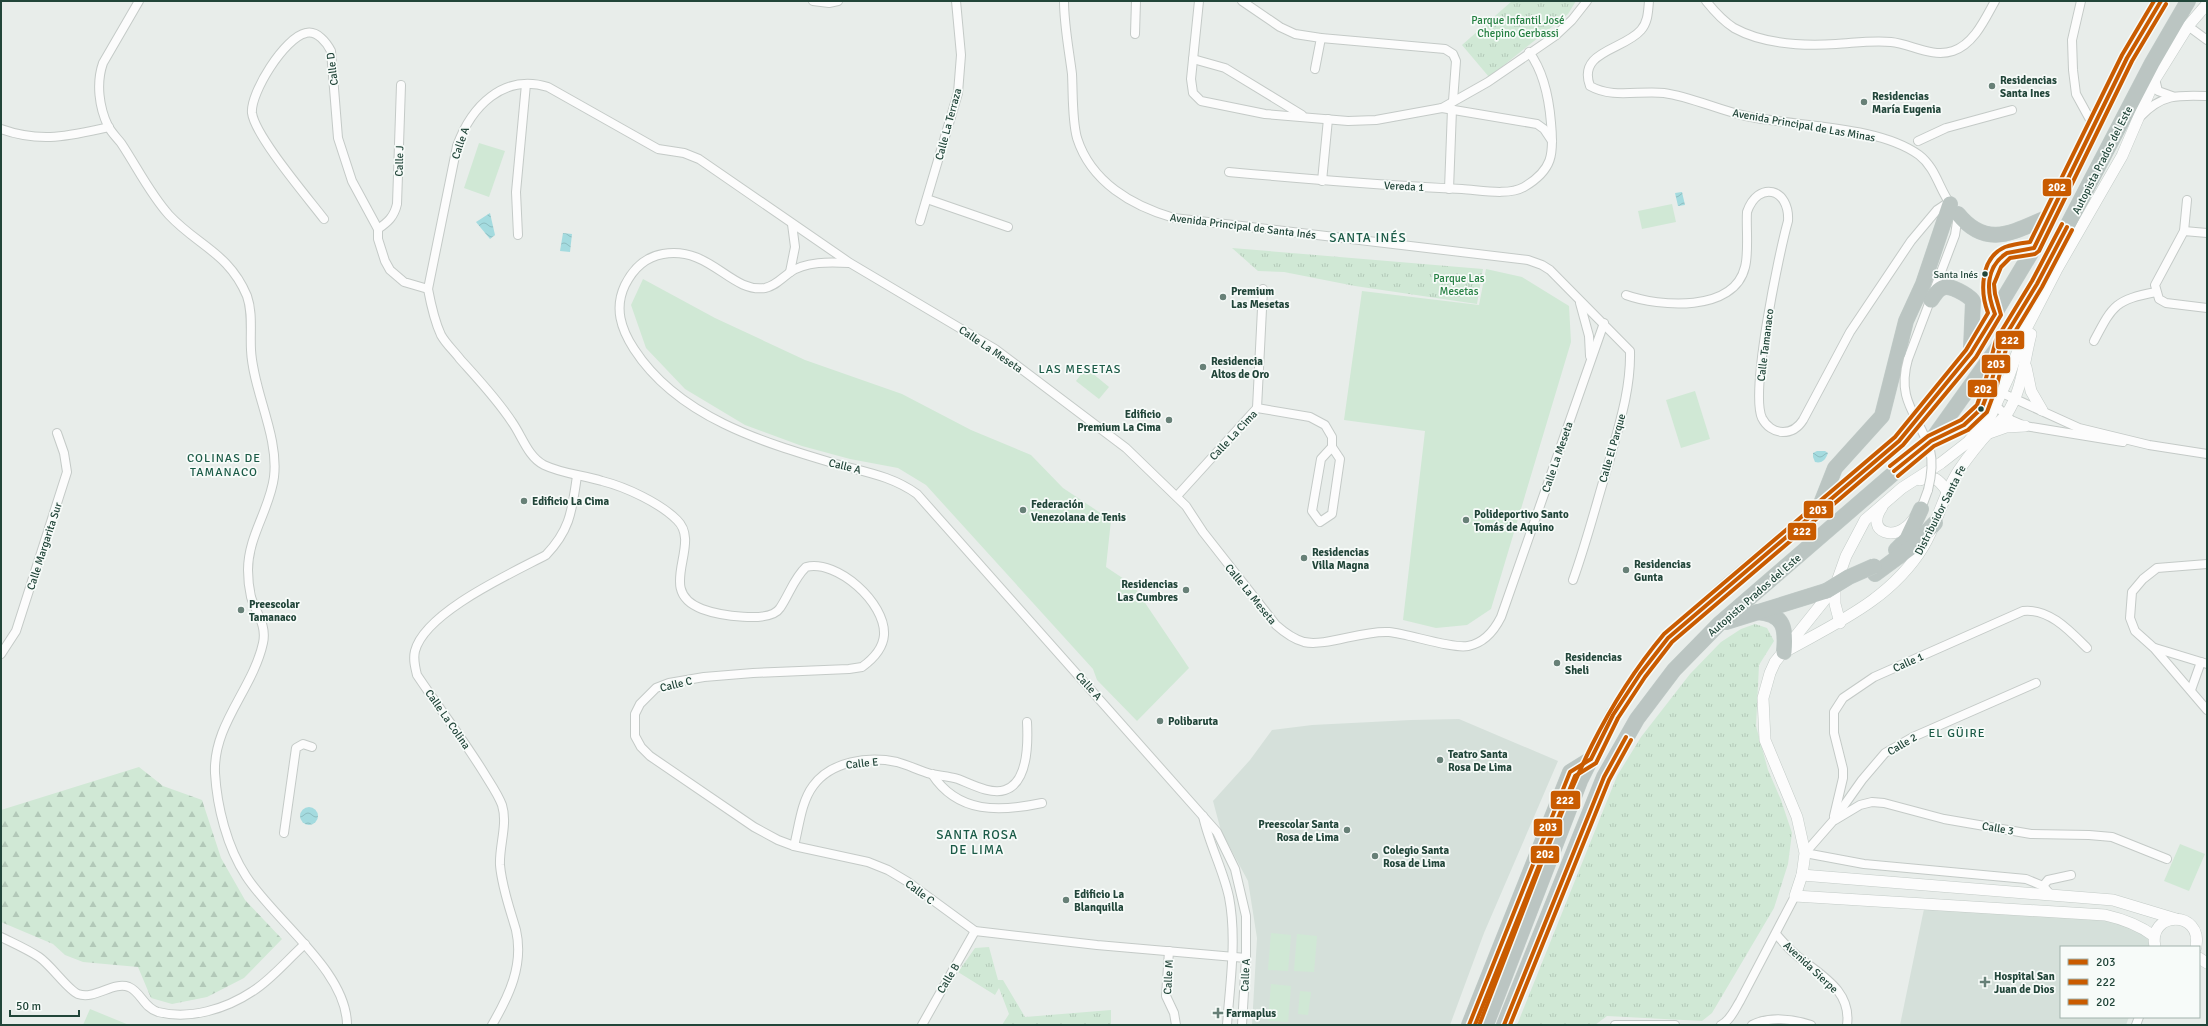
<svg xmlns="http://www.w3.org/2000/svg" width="2208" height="1026" viewBox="0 0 2208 1026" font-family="Signika,sans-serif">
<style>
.built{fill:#d5e0da}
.grass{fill:url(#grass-tufts)}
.forest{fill:url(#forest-firs)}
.garden{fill:#d0e8d5}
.water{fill:url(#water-waves)}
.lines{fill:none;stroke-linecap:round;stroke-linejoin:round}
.street-casing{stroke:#c4cac7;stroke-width:10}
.secondary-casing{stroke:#c3cbc7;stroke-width:12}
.highway-casing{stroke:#c2ccc9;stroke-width:16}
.street{stroke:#fcfcfc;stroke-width:8}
.secondary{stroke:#fcfcfc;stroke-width:11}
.highway{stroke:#bbc5c2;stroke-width:15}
.street-bridge-casing{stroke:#c4cac7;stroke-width:10;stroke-linecap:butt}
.highway-bridge-casing{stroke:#c2ccc9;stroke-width:16;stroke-linecap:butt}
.street-bridge{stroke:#fcfcfc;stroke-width:8}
.highway-bridge{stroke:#bbc5c2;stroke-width:15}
.bus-1-casing{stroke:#f7fbf9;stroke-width:7}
.bus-2-casing{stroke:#f7fbf9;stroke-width:7}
.bus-3-casing{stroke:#f7fbf9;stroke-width:7}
.bus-1{stroke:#c95b00;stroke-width:4}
.bus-2{stroke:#c95b00;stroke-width:4}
.bus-3{stroke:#c95b00;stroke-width:4}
.poi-dot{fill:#678077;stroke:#f7fbf9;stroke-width:1.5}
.bus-dot{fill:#214539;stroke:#f7fbf9;stroke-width:1.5}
.labels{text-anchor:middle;stroke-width:3.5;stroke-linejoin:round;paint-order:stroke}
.bus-label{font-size:10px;fill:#214539;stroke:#f7fbf9;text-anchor:end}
.park-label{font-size:11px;fill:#268143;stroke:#f7fbf9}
.street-label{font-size:11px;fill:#214539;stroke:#f7fbf9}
.poi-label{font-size:11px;font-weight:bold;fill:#214539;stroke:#f7fbf9;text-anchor:start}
.neighbourhood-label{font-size:12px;letter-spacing:1px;fill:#1a5a46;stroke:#f7fbf9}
.quarter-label{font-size:13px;letter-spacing:1px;fill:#1a5a46;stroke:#f7fbf9}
.line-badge{stroke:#f7fbf9;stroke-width:1.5}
.badge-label{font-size:11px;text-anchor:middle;font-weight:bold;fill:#fff}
</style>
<defs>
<pattern id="grass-tufts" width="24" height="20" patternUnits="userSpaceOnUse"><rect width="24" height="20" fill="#d0e8d5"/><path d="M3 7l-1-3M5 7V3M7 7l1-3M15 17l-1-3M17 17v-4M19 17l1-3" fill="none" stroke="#b2c8b8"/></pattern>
<pattern id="forest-firs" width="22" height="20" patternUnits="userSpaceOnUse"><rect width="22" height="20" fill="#d0e8d5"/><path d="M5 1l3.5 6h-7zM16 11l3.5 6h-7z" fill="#b2c8b8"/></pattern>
<pattern id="water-waves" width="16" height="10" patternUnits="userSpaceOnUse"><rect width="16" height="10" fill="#a4dbdf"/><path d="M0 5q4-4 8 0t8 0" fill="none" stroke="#8dbdc0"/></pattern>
</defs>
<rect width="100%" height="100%" fill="#e8edea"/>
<g class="built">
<path d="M1459 719 1558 761 1484 933 1450 1025H1252L1257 938 1248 881 1221 831 1213 801 1250 760 1272 730 1312 725 1411 720Z"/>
<path d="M1925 904 2097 915 2146 934 2151 947H2061V1017H2129L2126 1025H1900Z"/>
</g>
<g class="grass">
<path d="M1512 1H1576L1568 14 1489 77 1462 45Z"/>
<path d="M1232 248 1483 269 1477 304 1355 286 1284 272 1258 271Z"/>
<path d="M1755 624 1767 628 1774 641 1759 665 1756 726 1768 770 1781 800 1792 833 1788 864 1774 908 1712 1013 1702 1021 1607 1016 1595 1025H1517L1617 776 1641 737 1690 674 1721 642 1741 629Z"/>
<path d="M989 947 998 980H1003L1025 1017 1111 1010V1025H1002L1009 1014 999 988 995 995 958 972 975 948Z"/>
</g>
<path class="forest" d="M139 767 163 786 202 800 221 858 245 900 282 939 244 978 207 997 172 1004 151 998 138 967 83 962 65 955 53 944 1 922V810Z"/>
<g class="garden">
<path d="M479 143 505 151 489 197 464 188Z"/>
<path d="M1672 204 1676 222 1642 229 1638 211Z"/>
<path d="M1486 269 1522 277 1569 306 1571 342 1491 609 1467 625 1436 628 1403 620 1425 431 1344 420 1362 291 1479 305Z"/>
<path d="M643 279 715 318 805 360 902 394 971 430 1031 455 1063 488 1111 520 1106 567 1133 585 1189 668 1137 721 1097 680 1093 669 926 485 898 468 850 459 802 446 745 425 685 389 646 348 631 305Z"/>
<path d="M1086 368 1109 387 1099 399 1076 381Z"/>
<path d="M1695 391 1710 439 1681 448 1666 400Z"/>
<path d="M2180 844 2205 854 2189 891 2164 881Z"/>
<path d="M1271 933 1291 935 1288 971 1268 970Z"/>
<path d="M1297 934 1317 936 1314 972 1294 971Z"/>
<path d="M1271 984 1291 986 1288 1022 1268 1021Z"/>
<path d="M1300 991 1311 992 1308 1015 1298 1014Z"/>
<path d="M90 1009 129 1025H83Z"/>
</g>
<g class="water">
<path d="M1682 192 1685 205 1678 206 1675 193Z"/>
<path d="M490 213 495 235 490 239 476 222Z"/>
<path d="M563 233 572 234 570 252 560 251Z"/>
<path d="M1817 451H1825L1828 453C1826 459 1822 464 1815 462L1813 457V453Z"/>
<circle cx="309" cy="816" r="9"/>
</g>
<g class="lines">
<defs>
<g id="street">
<path d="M139 1 103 63C96 83 99 107 108 126 111 132 117 138 121 143 137 167 150 194 169 215 198 246 229 253 247 296 253 313 250 332 251 350 253 391 279 436 274 477 270 509 248 536 248 570 248 579 249 588 251 597 256 613 267 625 263 643 253 689 213 724 215 773 217 807 227 847 246 876 274 920 347 971 347 1025"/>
<path d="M813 1 829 3 838 1"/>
<path d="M1064 1C1064 25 1069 50 1072 74 1073 93 1072 120 1077 138 1091 182 1132 206 1174 218L1528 260 1542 265 1550 270 1630 351C1631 389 1619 425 1609 462 1597 501 1587 541 1573 580"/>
<path d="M1199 1 1191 79 1193 93 1201 101 1265 114 1348 121 1376 120 1442 108 1488 82 1555 36 1572 20 1587 1"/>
<path d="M1242 1 1280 27 1295 34 1321 38 1445 49 1453 54 1456 61 1453 101"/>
<path d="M1649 1C1648 12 1648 22 1641 30 1624 50 1577 51 1590 86 1613 99 1640 90 1664 93 1692 97 1718 110 1746 116 1796 127 1878 125 1919 155 1936 168 1939 189 1951 205"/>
<path d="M1706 1C1714 11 1723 21 1734 28 1763 44 1804 46 1836 44 1854 43 1873 40 1891 42 1911 44 1932 58 1953 51 1974 44 1985 19 1995 1"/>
<path d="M2081 1 2072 40 2073 70 2076 94 2093 125"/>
<path d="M2188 26 2207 40"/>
<path d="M1135 34 1136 1"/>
<path d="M1193 59 1225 68 1302 115"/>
<path d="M1315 69 1321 38"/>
<path d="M2155 79 2158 91 2172 96"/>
<path d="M1442 108 1537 124 1544 129 1552 141"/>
<path d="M2141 116C2162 94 2178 95 2207 96"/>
<path d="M1 129C40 143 70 136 109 127"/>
<path d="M1918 141 1946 128 2012 110"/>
<path d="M1229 172C1307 179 1384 186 1462 189 1480 190 1508 196 1524 187 1553 170 1554 154 1551 123 1549 98 1544 72 1529 52"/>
<path d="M1322 181 1328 119"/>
<path d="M1449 189 1452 109"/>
<path d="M927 199 1008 227"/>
<path d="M324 219C308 198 255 136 252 113 250 93 285 37 306 33 317 30 327 43 331 51L338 138 352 181 378 229V239L385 261 390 270 404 282 428 289"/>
<path d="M920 221 958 93 961 55 956 1"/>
<path d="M378 229C388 222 394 217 397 204L401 85"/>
<path d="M2184 231 2187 200"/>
<path d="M2207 233 2184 231 2155 285 2159 299 2166 303 2207 308"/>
<path d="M518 235 516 192 526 84"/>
<path d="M849 263C831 262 805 261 789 273 781 279 775 286 765 288 730 293 711 246 663 254 645 257 633 269 625 285 614 308 621 329 634 349 678 417 762 442 836 464 865 472 892 476 917 494L1217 832 1235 869 1246 916V958L1242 1025"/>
<path d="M790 272 795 247 792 224"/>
<path d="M1626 295C1659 307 1734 313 1745 267 1749 252 1746 228 1747 212 1758 180 1790 188 1788 221 1779 253 1750 392 1762 418 1766 426 1774 432 1783 432 1792 432 1798 428 1803 420L1850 332 1911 241 1937 210 1949 202"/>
<path d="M1580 303 1589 336 1590 356"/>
<path d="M2094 341C2113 305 2115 300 2156 292"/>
<path d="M1908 359 1955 235 1958 215"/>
<path d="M2002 393 2079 428 2149 445 2207 454"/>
<path d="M1996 406 2011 420 2025 426 2123 442"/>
<path d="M1257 408 1310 417 1325 425 1332 437V447L1340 459 1332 514 1320 522 1312 511 1321 459 1332 447"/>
<path d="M1257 408 1263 289"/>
<path d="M1177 496 1257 408"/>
<path d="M1921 509 1928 490"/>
<path d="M2207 564 2157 568 2143 579 2132 592 2130 618 2135 631 2154 648 2207 710"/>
<path d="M2155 648 2207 664"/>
<path d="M1 654 16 631 67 472 64 453 57 433"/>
<path d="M2036 683 1913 737 1885 753 1862 780 1833 821 1805 853 1864 864 2026 879 2043 886 2051 895"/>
<path d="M2191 690 2201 662"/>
<path d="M932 774C958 814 1000 812 1042 803"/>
<path d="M1203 816C1209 844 1223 869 1229 897 1237 939 1230 983 1227 1025"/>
<path d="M1834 816 1843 778V769L1834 733V712L1843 698 1874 677 2023 611C2049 608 2070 631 2087 648"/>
<path d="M1835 820 1860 805 1872 802 1884 803 1944 819 2031 834 2089 835 2112 837 2167 859"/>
<path d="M284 833 296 748 303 744 312 747"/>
<path d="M794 846C799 827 801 802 813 786 831 761 868 756 897 762 908 765 920 771 931 774 941 776 949 776 958 779 971 784 991 795 1005 790 1029 782 1028 741 1027 722"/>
<path d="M2043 886 2048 880 2071 875"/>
<path d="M1776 934C1782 941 1788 948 1795 954 1818 974 1852 989 1847 1025"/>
<path d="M1 937C13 943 27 949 39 957 51 965 68 990 78 994 95 1000 113 981 129 987 141 992 144 1008 158 1012 190 1020 226 1009 253 991 272 979 288 959 305 944"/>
<path d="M1169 951 1166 996 1174 1013 1176 1025"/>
<path d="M1246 958 1097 945 975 931 908 882 888 870 868 862 794 846 778 840 754 827 650 756 641 747 635 736V714L640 704 656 688 669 683 704 677 753 673 849 669 862 667C873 659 883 649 884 635 886 603 837 559 806 567 794 578 789 595 780 608 770 624 718 615 702 609 654 591 703 545 677 520 660 503 626 487 602 481 583 475 563 474 544 465 528 457 522 436 512 422 497 399 478 379 460 359 454 351 446 344 441 335 434 320 431 305 428 289L457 146C471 107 503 73 548 87L658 149 684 153 699 159 850 263 995 349 1126 448 1186 506 1203 532 1276 625C1285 633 1293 639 1304 642 1326 647 1362 630 1389 632 1409 634 1452 649 1468 646 1484 643 1494 631 1501 617L1604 323"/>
<path d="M492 1025C509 996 524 965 516 930 510 909 502 888 500 865 499 846 508 824 502 805 498 794 490 783 484 773 463 739 439 708 417 675 415 667 413 659 415 651 425 612 512 573 546 555 571 529 572 509 577 476"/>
<path d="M922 1025 975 931"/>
<path d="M1615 1025H1675"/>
<path d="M1721 1025C1730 1021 1735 1009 1740 1001L1795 896"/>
<path d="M1752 1025C1769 1016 1793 1019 1811 1025"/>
<path d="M2136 1025 2139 1017"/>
</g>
<g id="secondary">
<path d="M2026 367 2031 391 2042 410"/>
<path d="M1989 433 2006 427 2025 426"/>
<path d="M1920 480C1934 474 1939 480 1947 491"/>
<path d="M1882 507C1864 533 1897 543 1913 520"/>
<path d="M1835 587V604L1840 623"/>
<path d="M1788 650C1838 622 1891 599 1923 547 1938 523 1943 494 1959 470 1968 457 1978 444 1989 432 1994 426 2001 421 2006 415 2022 392 2024 361 2031 334"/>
<path d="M1802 875 2113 900 2176 919"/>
<path d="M2154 936C2139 925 2123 919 2105 915L1795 896 1802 875 1805 853 1797 817 1765 740 1763 698 1770 673 1775 662 1835 587 1846 556 1865 520 1902 488 1941 463 1968 442 1991 415 2009 376 2024 333 2057 269 2122 156 2155 79 2188 26 2207 4"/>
<path d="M2155 947C2147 911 2203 909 2196 947"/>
<path d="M2199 958 2207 963"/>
</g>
<g id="highway">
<path d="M1958 214C1988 251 2016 230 2051 216"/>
<path d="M1931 300C1934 296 1937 290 1942 288 1950 284 1968 295 1973 301L1971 348"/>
<path d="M1820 506 1835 468 1882 416 1906 321 1923 284 1950 204"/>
<path d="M1896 550 1907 539 1921 509"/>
<path d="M1875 574 1913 546 1935 523"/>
<path d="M1757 612C1785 614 1786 629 1784 652"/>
<path d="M1726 622 1826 591"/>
<path d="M1469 1025 1570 772 1591 759"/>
<path d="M1486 1025 1580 781 1613 715 1640 674 1668 638 1728 585 1899 441 1971 353 2034 248 2127 58 2161 1"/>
<path d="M1504 1025 1604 777 1637 719 1674 670 1719 624 1931 441 2001 343 2037 284 2152 63 2188 1"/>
</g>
</defs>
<use href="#street" class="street-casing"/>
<use href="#secondary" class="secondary-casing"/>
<use href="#highway" class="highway-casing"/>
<use href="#street" class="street"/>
<use href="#secondary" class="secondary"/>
<use href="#highway" class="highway"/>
<defs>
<path id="street-bridge" d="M1908 359C1896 401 1918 414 1930 450 1933 462 1931 478 1928 490"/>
<path id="highway-bridge" d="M1826 591 1849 577 1874 566"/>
</defs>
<use href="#street-bridge" class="street-bridge-casing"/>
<use href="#highway-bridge" class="highway-bridge-casing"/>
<use href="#street-bridge" class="street-bridge"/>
<use href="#highway-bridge" class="highway-bridge"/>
<defs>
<g id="bus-1">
<path d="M1894 471 1931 441 1964 425 1982 408 1991 384 2001 343 2037 284 2067 227"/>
<path d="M1469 1025 1570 772 1591 759 1613 715 1640 674 1668 638 1899 441 1971 353 1995 314C1986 292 1985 267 2007 253L2034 248 2127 58 2161 1"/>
<path d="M1504 1025 1604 777 1626 737"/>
</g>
<g id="bus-2">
<path d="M1898 476 1934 446 1968 430 1987 412 1997 385 2007 345 2042 287 2072 230"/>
<path d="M1475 1025 1575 776 1596 763 1618 718 1645 677 1672 642 1903 445 1976 357 2001 315 1995 294 1994 284 2001 267 2010 258 2035 254 2039 251 2132 61 2166 4"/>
<path d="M1510 1025 1609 780 1631 740"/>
</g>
<g id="bus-3">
<path d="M1890 466 1928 436 1961 420 1977 405 1985 382 1996 340 2032 281 2062 224"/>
<path d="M1480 1023C1500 971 1520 919 1540 867 1574 780 1603 707 1664 634L1895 437 1966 350 1988 313C1980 292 1980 258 2005 247 2013 244 2022 243 2030 242L2122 55 2154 1"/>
</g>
</defs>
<use href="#bus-1" class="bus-1-casing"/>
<use href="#bus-2" class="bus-2-casing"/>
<use href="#bus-3" class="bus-3-casing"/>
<use href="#bus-1" class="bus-1"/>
<use href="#bus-2" class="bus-2"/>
<use href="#bus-3" class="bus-3"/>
</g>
<g class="poi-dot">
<circle cx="1992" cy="86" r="4"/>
<circle cx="1864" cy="102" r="4"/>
<circle cx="1223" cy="297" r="4"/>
<circle cx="1203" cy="367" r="4"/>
<circle cx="1169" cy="420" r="4"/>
<circle cx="524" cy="501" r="4"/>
<circle cx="1023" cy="510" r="4"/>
<circle cx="1466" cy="520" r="4"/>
<circle cx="1304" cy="558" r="4"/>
<circle cx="1626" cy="570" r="4"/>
<circle cx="1186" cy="590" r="4"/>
<circle cx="241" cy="610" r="4"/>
<circle cx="1557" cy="663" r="4"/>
<circle cx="1160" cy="721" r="4"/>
<circle cx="1440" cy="760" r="4"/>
<circle cx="1347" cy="830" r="4"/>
<circle cx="1375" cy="856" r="4"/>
<circle cx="1066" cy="900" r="4"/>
<path d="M1983 976h4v4h4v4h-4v4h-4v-4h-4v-4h4z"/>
<path d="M1216 1007h4v4h4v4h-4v4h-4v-4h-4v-4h4z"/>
</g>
<g class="bus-dot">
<circle cx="1985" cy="274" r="3.5"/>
<circle cx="1981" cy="409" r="3.5"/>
</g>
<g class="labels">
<g class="bus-label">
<text x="1978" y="278">Santa Inés</text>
</g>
<g class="park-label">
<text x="1518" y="24">Parque Infantil José<tspan x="1518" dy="13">Chepino Gerbassi</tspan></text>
<text x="1459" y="282">Parque Las<tspan x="1459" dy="13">Mesetas</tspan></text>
</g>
<g class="street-label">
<text transform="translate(332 69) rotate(-97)" y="4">Calle D</text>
<text transform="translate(948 124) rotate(-75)" y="4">Calle La Terraza</text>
<text transform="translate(1804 125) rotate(10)" y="4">Avenida Principal de Las Minas</text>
<text transform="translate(460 143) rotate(-71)" y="4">Calle A</text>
<text transform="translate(2102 160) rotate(-63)" y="4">Autopista Prados del Este</text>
<text transform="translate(399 161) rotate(-88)" y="4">Calle J</text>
<text transform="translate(1404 186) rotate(3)" y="4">Vereda 1</text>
<text transform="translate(1243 226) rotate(7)" y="4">Avenida Principal de Santa Inés</text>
<text transform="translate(1765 345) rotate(-83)" y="4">Calle Tamanaco</text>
<text transform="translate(991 349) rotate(34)" y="4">Calle La Meseta</text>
<text transform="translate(1233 435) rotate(-47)" y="4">Calle La Cima</text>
<text transform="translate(1612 448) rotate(-74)" y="4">Calle El Parque</text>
<text transform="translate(1557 457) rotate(-71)" y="4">Calle La Meseta</text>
<text transform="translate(845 466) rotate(14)" y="4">Calle A</text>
<text transform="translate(1940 510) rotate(-63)" y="4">Distribuidor Santa Fe</text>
<text transform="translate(44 546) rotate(-72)" y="4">Calle Margarita Sur</text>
<text transform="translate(1251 594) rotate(51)" y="4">Calle La Meseta</text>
<text transform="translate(1754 595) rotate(-41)" y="4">Autopista Prados del Este</text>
<text transform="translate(1908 662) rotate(-24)" y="4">Calle 1</text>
<text transform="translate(676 684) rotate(-14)" y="4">Calle C</text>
<text transform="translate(1089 686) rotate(48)" y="4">Calle A</text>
<text transform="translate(448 719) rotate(55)" y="4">Calle La Colina</text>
<text transform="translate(1902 744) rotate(-31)" y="4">Calle 2</text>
<text transform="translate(862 763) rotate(-6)" y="4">Calle E</text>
<text transform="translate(1998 828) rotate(10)" y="4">Calle 3</text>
<text transform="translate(920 892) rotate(37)" y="4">Calle C</text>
<text transform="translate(1811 967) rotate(43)" y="4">Avenida Sierpe</text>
<text transform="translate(1245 975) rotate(-87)" y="4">Calle A</text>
<text transform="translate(1168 977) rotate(-87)" y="4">Calle M</text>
<text transform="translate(948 978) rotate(-59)" y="4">Calle B</text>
</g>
<g class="poi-label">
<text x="2000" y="84">Residencias<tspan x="2000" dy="13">Santa Ines</tspan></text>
<text x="1872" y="100">Residencias<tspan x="1872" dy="13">María Eugenia</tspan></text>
<text x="1231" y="295">Premium<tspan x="1231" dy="13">Las Mesetas</tspan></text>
<text x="1211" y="365">Residencia<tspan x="1211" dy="13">Altos de Oro</tspan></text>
<text x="1161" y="418" text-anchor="end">Edificio<tspan x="1161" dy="13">Premium La Cima</tspan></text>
<text x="532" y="505">Edificio La Cima</text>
<text x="1031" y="508">Federación<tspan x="1031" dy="13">Venezolana de Tenis</tspan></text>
<text x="1474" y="518">Polideportivo Santo<tspan x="1474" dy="13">Tomás de Aquino</tspan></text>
<text x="1312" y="556">Residencias<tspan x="1312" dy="13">Villa Magna</tspan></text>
<text x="1634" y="568">Residencias<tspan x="1634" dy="13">Gunta</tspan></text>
<text x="1178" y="588" text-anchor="end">Residencias<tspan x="1178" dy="13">Las Cumbres</tspan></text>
<text x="249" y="608">Preescolar<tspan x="249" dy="13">Tamanaco</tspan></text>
<text x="1565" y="661">Residencias<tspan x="1565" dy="13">Sheli</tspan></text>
<text x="1168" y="725">Polibaruta</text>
<text x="1448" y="758">Teatro Santa<tspan x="1448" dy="13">Rosa De Lima</tspan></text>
<text x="1339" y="828" text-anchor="end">Preescolar Santa<tspan x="1339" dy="13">Rosa de Lima</tspan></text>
<text x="1383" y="854">Colegio Santa<tspan x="1383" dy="13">Rosa de Lima</tspan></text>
<text x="1074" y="898">Edificio La<tspan x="1074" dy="13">Blanquilla</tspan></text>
<text x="1994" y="980">Hospital San<tspan x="1994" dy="13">Juan de Dios</tspan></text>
<text x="1226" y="1017">Farmaplus</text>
</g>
<g class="neighbourhood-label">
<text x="1080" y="373">LAS MESETAS</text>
<text x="224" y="462">COLINAS DE<tspan x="224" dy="14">TAMANACO</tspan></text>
<text x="1957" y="737">EL GÜIRE</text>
</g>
<g class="quarter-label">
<text x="1368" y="242">SANTA INÉS</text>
<text x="977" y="839">SANTA ROSA<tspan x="977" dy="15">DE LIMA</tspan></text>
</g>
</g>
<g class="line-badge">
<rect x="2042" y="178" width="30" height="19" rx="4" fill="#c95b00"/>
<rect x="1995" y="330" width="30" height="20" rx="4" fill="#c95b00"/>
<rect x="1981" y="354" width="30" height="20" rx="4" fill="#c95b00"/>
<rect x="1967" y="379" width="31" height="19" rx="4" fill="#c95b00"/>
<rect x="1803" y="500" width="31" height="19" rx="4" fill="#c95b00"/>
<rect x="1787" y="522" width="30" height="19" rx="4" fill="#c95b00"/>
<rect x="1550" y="790" width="31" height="20" rx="4" fill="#c95b00"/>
<rect x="1533" y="818" width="30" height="19" rx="4" fill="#c95b00"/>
<rect x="1530" y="845" width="30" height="19" rx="4" fill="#c95b00"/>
</g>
<g class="badge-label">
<text x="2057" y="191">202</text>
<text x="2010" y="344">222</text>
<text x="1996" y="368">203</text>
<text x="1983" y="393">202</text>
<text x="1818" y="514">203</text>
<text x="1802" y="535">222</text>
<text x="1565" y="804">222</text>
<text x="1548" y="831">203</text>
<text x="1545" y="858">202</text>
</g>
<rect width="2208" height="1026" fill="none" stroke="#214539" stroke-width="4"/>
<rect x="2060" y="946" width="140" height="72" fill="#f7fbf9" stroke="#a1b2ac"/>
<rect x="2068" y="959" width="20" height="6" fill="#c95b00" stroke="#a1b2ac"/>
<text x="2096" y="966" font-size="12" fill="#214539">203</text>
<rect x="2068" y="979" width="20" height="6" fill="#c95b00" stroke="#a1b2ac"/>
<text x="2096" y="986" font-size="12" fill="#214539">222</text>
<rect x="2068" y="999" width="20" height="6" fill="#c95b00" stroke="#a1b2ac"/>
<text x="2096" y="1006" font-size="12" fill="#214539">202</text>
<path d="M10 1010v6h69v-6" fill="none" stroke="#214539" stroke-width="2"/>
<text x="16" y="1010" font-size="12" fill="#214539" stroke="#f7fbf9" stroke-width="3" paint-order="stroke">50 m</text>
</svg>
